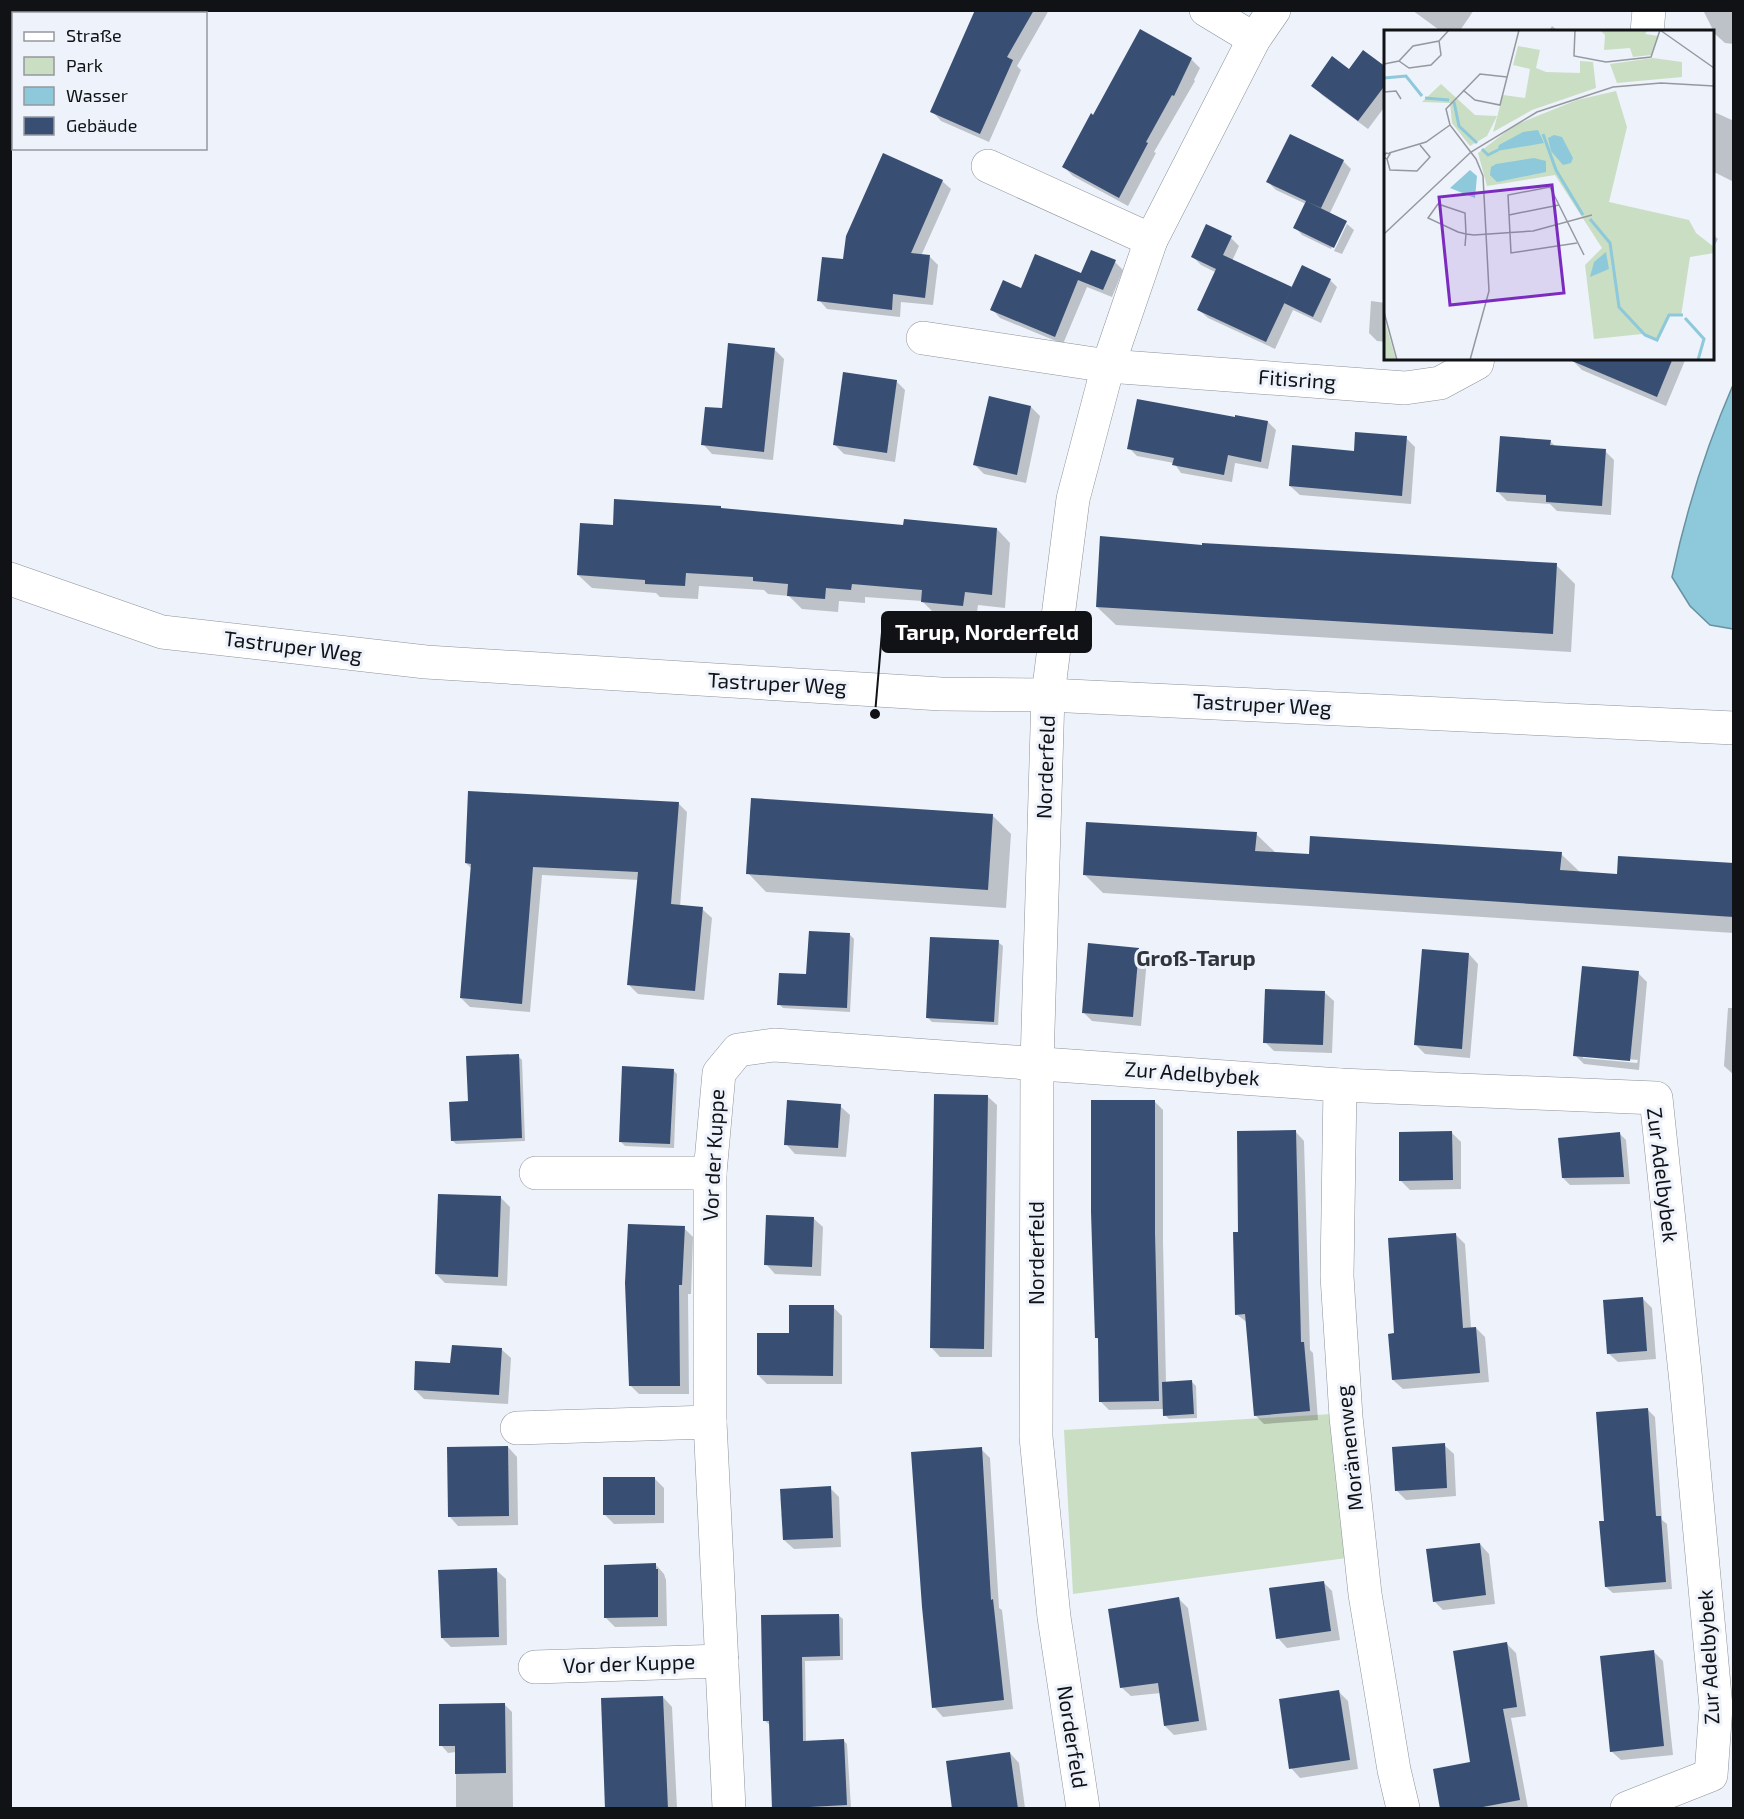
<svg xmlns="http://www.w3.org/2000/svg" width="1744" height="1819" viewBox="0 0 1744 1819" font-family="'Exo 2',sans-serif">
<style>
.green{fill:#cadec4}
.water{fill:#8dc9da;stroke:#68929f;stroke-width:1.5}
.shadow{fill:#0003;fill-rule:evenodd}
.building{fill:#384f73}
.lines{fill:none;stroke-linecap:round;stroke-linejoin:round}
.minor-casing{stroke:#8d929a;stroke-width:34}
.tertiary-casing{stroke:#8d929a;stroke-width:34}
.minor{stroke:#fff;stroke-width:33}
.tertiary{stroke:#fff;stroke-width:33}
.labels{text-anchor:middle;stroke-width:6;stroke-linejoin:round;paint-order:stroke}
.street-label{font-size:21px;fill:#101215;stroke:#edf2fb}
.neighbourhood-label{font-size:22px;font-weight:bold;fill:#31353c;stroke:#edf2fb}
.inset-river{fill:none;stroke:#8dc9da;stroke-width:3}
.inset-road{fill:none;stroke:#95989f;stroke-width:1.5}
.view{fill:#7b2cbf;fill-opacity:0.15;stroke:#7b2cbf;stroke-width:3}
.inset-edge{fill:none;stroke:#101215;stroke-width:3}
.leader{fill:none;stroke:#101215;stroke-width:2}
.callout-dot{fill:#101215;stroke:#edf2fb;stroke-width:2}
.callout{fill:#101215;stroke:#101215;stroke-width:2}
.callout-label{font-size:22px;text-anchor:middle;font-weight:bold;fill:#fff}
</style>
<rect width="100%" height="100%" fill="#edf2fb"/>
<path class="green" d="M1332 1414 1347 1558 1073 1594 1064 1430Z"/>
<path class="water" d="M1733 385 1734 629H1733L1710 625 1690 606 1672 577C1686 511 1706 447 1733 385Z"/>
<g class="shadow">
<path d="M976 10H1049L1017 66 1021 70 989 142 941 121 932 111Z"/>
<path d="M1412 10H1474L1459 32H1442Z"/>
<path d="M1703 10H1734V44L1725 43 1715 34Z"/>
<path d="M1552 26 1560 32H1548Z"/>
<path d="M1191 59 1200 68 1194 80 1195 81 1154 152 1156 153 1128 206 1073 176 1064 167 1094 117Z"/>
<path d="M1386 69V105L1368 129 1322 95 1313 86 1349 71Z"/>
<path d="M1712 111 1734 121V182L1712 171Z"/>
<path d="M1343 161 1351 169 1330 213 1347 223H1344L1331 249 1302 235 1295 227 1306 204 1276 190 1268 182Z"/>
<path d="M942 181 951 189 921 256 930 257 938 265 933 305 901 302 900 317 827 309 819 300Z"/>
<path d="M1347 224 1354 230 1342 254 1334 251Z"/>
<path d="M1712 234 1718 239 1712 250Z"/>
<path d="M1231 238 1239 246 1232 261 1293 289 1330 280 1337 287 1321 323 1293 310 1275 349 1208 318 1199 310 1217 273 1201 265 1193 257Z"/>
<path d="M1115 262 1123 270 1112 297 1087 287 1063 344 1000 318 992 309 1022 290 1082 275Z"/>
<path d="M1371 301 1386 303V342L1377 341 1369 333Z"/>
<path d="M775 350 784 359 773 460 712 454 703 444Z"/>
<path d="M1573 358H1686L1666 406 1582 370 1572 360Z"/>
<path d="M896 381 905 390 895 462 844 454 835 445Z"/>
<path d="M1031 407 1040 416 1026 483 984 474 974 464Z"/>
<path d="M1236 419 1268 422 1276 430 1268 469 1235 463 1232 482 1181 473 1174 463 1137 456 1129 448Z"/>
<path d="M1406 438 1415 447 1411 504 1300 495 1290 486 1355 452Z"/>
<path d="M1550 441 1556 447 1605 451 1614 460 1611 515 1557 511 1550 504 1507 501 1498 492Z"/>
<path d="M723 510 905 526 997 529 1010 543 1005 608 978 605 976 619 936 615 922 601 865 597V603L839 601 838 612 802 609 789 596 768 594 764 590 699 586 698 599 660 597 656 593 592 588 578 575 614 527Z"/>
<path d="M1203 547 1556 565 1575 584 1571 652 1116 625 1097 607Z"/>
<path d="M678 803 687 812 680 907 702 909 712 918 704 1000 638 994 629 985 639 880 542 875 530 1012 470 1007 461 998 472 869 466 863Z"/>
<path d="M993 816 1011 834 1006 908 766 892 748 873Z"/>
<path d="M1256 834 1275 852 1311 856 1561 854 1580 872 1618 875 1734 865V933L1103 893 1084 874Z"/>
<path d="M850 935 854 939 850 1012 783 1008 779 1004Z"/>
<path d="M998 942 1003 946 998 1025 932 1022 927 1017Z"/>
<path d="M1138 949 1147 959 1141 1026 1092 1021 1083 1012Z"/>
<path d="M1469 954 1478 964 1470 1058 1425 1054 1416 1045Z"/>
<path d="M1638 973 1647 982 1639 1070 1584 1064 1575 1055ZM1583 1055 1638 1060 1637 1063 1583 1058Z"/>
<path d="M1324 992 1334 1001 1332 1053 1274 1051 1265 1042Z"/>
<path d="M1728 1008H1734V1075L1724 1066Z"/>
<path d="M518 1056 522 1060 525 1141 456 1144 452 1140 469 1103Z"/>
<path d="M673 1070 677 1074 674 1148 625 1146 621 1142Z"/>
<path d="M987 1096 997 1105 992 1357H940L931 1347Z"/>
<path d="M1155 1102 1163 1110V1242L1166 1383 1191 1381 1196 1386 1197 1418 1169 1419 1165 1415 1164 1409 1109 1410 1101 1402 1099 1340 1096 1337Z"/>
<path d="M840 1106 850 1115 846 1157 795 1154 786 1144Z"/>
<path d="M1295 1131 1304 1141 1310 1350 1313 1353 1318 1420 1264 1424 1255 1415 1248 1323 1236 1314 1239 1234Z"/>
<path d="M1451 1132 1461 1142V1189L1410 1190 1401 1181Z"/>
<path d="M1620 1134 1626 1140 1630 1184 1570 1185 1563 1178Z"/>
<path d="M501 1198 510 1207 507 1286 445 1283 436 1274Z"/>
<path d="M813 1218 823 1227 821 1276 775 1274 766 1264Z"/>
<path d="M684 1228 693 1237 691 1294H688L689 1394H639L630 1385Z"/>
<path d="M1456 1235 1465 1244 1471 1328H1476L1485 1337 1489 1382 1403 1389 1393 1380 1395 1335Z"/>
<path d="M1642 1298 1652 1308 1656 1359 1618 1362 1608 1353Z"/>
<path d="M833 1307 842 1316V1384H767L758 1375Z"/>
<path d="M501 1349 511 1358 508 1404 424 1399 415 1390 452 1364Z"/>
<path d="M1648 1410 1655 1417 1662 1520 1667 1524 1672 1589 1613 1593 1606 1587 1605 1522Z"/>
<path d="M1444 1445 1454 1454 1456 1496 1406 1500 1397 1491Z"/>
<path d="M508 1447 517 1457 518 1525 458 1526 449 1516Z"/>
<path d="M981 1449 990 1458 999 1608 1002 1610 1013 1709 943 1717 934 1707Z"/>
<path d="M654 1478 664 1488V1523L614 1524 605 1515Z"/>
<path d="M830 1488 839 1497 841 1547 794 1549 784 1540Z"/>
<path d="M1480 1544 1489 1554 1495 1604 1443 1610 1434 1601Z"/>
<path d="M655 1564 664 1574 666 1580 667 1626 615 1627 606 1618Z"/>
<path d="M496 1570 506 1579 507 1645 451 1647 442 1638Z"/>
<path d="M1323 1582 1332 1591 1340 1640 1287 1648 1278 1638Z"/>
<path d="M1179 1599 1188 1608 1207 1730 1174 1735 1165 1726 1161 1693 1131 1696 1121 1687Z"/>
<path d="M838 1615 843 1619V1660L805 1661 806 1742 843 1740 847 1744 851 1808H774L770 1725 765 1721 763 1617Z"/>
<path d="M1507 1644 1516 1653 1526 1716 1511 1718 1528 1808H1442L1472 1764Z"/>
<path d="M1654 1652 1663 1661 1673 1755 1621 1760 1611 1751Z"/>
<path d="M1339 1692 1348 1701 1358 1769 1300 1778 1291 1768Z"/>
<path d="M663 1697 672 1707 677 1808H617Z"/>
<path d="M505 1705 512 1712 513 1808H456V1752L448 1753 441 1745Z"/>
<path d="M1010 1753 1019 1763 1025 1808H954Z"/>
</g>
<g class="building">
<path d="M975 10H1034L1007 57 1013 60 980 134 930 112Z"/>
<path d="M1140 29 1192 58 1174 96 1172 95 1146 142 1148 143 1119 198 1062 167 1091 113 1093 115Z"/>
<path d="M1363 50 1386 67V84L1358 121 1311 86 1332 56 1349 69Z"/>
<path d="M1290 134 1344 160 1321 208 1306 201 1347 221 1334 248 1293 228 1306 201 1266 182Z"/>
<path d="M883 153 943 180 911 253 930 255 925 298 893 294 892 310 817 301 822 257 843 259 846 236Z"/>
<path d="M1206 224 1232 236 1223 255 1292 287 1266 342 1197 310 1216 269 1191 257Z"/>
<path d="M1091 250 1116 260 1103 290 1078 280 1055 337 990 310 1003 280 1021 288 1035 254 1081 273Z"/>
<path d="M1302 265 1331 279 1313 317 1284 303Z"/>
<path d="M728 343 775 348 764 452 701 445 705 407 722 408Z"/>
<path d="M1565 358H1673L1657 397Z"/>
<path d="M843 372 897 380 887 453 833 445Z"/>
<path d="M989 396 1031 406 1017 475 973 465Z"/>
<path d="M1137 399 1235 417V415L1268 421 1261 462 1228 455 1224 475 1172 465 1174 458 1127 449Z"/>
<path d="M1355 432 1407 436 1402 496 1289 486 1292 445 1354 451Z"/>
<path d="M1500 436 1551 440 1550 445 1606 449 1602 506 1546 502V495L1496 492Z"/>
<path d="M614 499 721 506V508L903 525 904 519 997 528 992 595 965 592 963 606 921 602 922 590 852 584 851 590 826 588 825 599 787 596 788 584 753 581V577L686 573 685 586 645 584V580L577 575 580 523 613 525Z"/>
<path d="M1100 536 1202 545V543L1557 563 1553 634 1096 607Z"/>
<path d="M468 791 679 802 671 904 703 907 695 991 627 985 638 872 533 867 522 1004 460 998 471 864 465 863Z"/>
<path d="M751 798 993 814 988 890 746 874Z"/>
<path d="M1086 822 1257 832 1255 851 1309 854 1310 836 1562 852 1560 870 1617 874 1618 856 1734 863V917L1083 875Z"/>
<path d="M809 931 850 933 847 1008 777 1005 779 973 806 974Z"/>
<path d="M930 937 999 940 994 1022 926 1018Z"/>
<path d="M1088 943 1139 948 1133 1017 1082 1013Z"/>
<path d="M1422 949 1469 953 1462 1049 1414 1045Z"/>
<path d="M1582 966 1639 971 1630 1061 1573 1056Z"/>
<path d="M1265 989 1325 991 1323 1045 1263 1043Z"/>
<path d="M519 1054 522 1138 451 1141 449 1102 468 1101 466 1056Z"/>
<path d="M622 1066 674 1069 670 1144 619 1142Z"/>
<path d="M934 1094 988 1095 984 1349 930 1348Z"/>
<path d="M787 1100 841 1104 838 1148 784 1145Z"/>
<path d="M1091 1100H1155V1233L1159 1401 1099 1402 1098 1338H1095L1091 1212Z"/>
<path d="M1296 1130 1301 1342H1304L1310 1411 1254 1416 1245 1314 1235 1315 1233 1232H1238L1237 1131Z"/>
<path d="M1452 1131 1453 1180 1399 1181V1132Z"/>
<path d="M1620 1132 1624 1177 1562 1178 1558 1138Z"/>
<path d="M438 1194 501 1196 498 1277 435 1274Z"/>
<path d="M766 1215 814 1217 812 1267 764 1265Z"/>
<path d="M628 1224 685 1226 682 1285H679L680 1386H629L625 1283Z"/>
<path d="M1456 1233 1463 1328 1476 1327 1480 1373 1392 1380 1388 1334 1394 1333 1388 1238Z"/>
<path d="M1643 1297 1647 1351 1607 1354 1603 1300Z"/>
<path d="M789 1305H834L833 1376 757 1375V1333H789Z"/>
<path d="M452 1345 502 1348 499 1395 414 1390 415 1361 450 1363Z"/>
<path d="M1192 1380 1194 1414 1163 1416 1162 1382Z"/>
<path d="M1648 1408 1656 1516H1661L1666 1582 1605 1587 1599 1521H1604L1596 1412Z"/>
<path d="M1445 1443 1447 1488 1395 1491 1392 1447Z"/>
<path d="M508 1446 509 1516 448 1517 447 1447Z"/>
<path d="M982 1447 991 1600 993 1599 1004 1700 932 1708 922 1607 911 1452Z"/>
<rect x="603" y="1477" width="52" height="38"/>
<path d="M831 1486 833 1538 783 1540 780 1489Z"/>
<path d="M1480 1543 1486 1595 1433 1602 1426 1549Z"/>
<path d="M656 1563V1569H658V1617L604 1618V1565Z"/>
<path d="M497 1568 499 1637 441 1638 438 1570Z"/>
<path d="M1324 1581 1331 1631 1276 1639 1269 1588Z"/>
<path d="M1179 1597 1199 1721 1164 1726 1158 1683 1120 1688 1108 1609Z"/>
<path d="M839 1614 840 1656 802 1657 803 1741 844 1739 847 1805 772 1809 769 1721H763L761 1615Z"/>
<path d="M1507 1642 1517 1707 1503 1709 1520 1800 1472 1809H1440L1433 1769 1470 1762 1453 1651Z"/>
<path d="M1654 1650 1664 1746 1610 1752 1600 1656Z"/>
<path d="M1339 1690 1350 1760 1289 1769 1279 1699Z"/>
<path d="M663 1696 668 1809H605L601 1698Z"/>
<path d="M505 1703 506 1773 455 1774V1746H439V1704Z"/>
<path d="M1010 1752 1018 1809H952L946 1761Z"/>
</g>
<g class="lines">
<defs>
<g id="minor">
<path d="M1206 10 1254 39"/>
<path d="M1647 32 1649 10"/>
<path d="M988 166 1151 240"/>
<path d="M923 338 1108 366 1405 388 1440 383 1477 363 1478 358"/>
<path d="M1340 1085 1337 1276 1346 1417 1365 1594 1394 1770 1403 1808"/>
<path d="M536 1173H710"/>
<path d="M517 1428 710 1422"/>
<path d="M535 1667 722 1661"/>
<path d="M729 1808 710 1422V1173L719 1073 738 1050 774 1045 1340 1085 1656 1098 1686 1382 1716 1707 1711 1775 1627 1808"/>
<path d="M1083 1808 1054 1617 1036 1437 1037 1063 1048 695 1073 499 1108 366 1151 240 1254 39 1274 10"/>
</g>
<path id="tertiary" d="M10 579 162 632 426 662 941 694 1048 695 1734 728"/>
</defs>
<use href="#minor" class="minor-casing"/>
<use href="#tertiary" class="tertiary-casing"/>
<use href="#minor" class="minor"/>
<use href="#tertiary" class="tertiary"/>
</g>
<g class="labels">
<g class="street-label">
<text transform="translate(1297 380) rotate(4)" y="7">Fitisring</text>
<text transform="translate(293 647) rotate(7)" y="7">Tastruper Weg</text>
<text transform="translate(777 684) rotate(3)" y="7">Tastruper Weg</text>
<text transform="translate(1262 705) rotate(3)" y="7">Tastruper Weg</text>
<text transform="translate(1046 767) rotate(-88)" y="7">Norderfeld</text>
<text transform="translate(1192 1074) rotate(4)" y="7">Zur Adelbybek</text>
<text transform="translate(714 1155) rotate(-87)" y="7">Vor der Kuppe</text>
<text transform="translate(1662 1175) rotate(83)" y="7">Zur Adelbybek</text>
<text transform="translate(1037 1253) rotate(-90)" y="7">Norderfeld</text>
<text transform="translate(1350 1448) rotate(-96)" y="7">Moränenweg</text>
<text transform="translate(1709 1657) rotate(-93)" y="7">Zur Adelbybek</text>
<text transform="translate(629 1664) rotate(-2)" y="7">Vor der Kuppe</text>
<text transform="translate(1072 1737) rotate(81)" y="7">Norderfeld</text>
</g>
<g class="neighbourhood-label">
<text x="1196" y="966">Groß-Tarup</text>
</g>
</g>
<g transform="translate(1384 30)">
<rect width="330" height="330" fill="#edf2fb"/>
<path d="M216 0H264L261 4 274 6 267 25 249 27 246 18 220 20 221 5ZM134 16 156 20 152 38 162 42 196 43V31L209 32 212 58 148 80 109 102 119 65 141 68 146 39 129 35ZM269 28 298 32V47L233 53 226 34ZM57 54 91 85 113 86 103 106 86 116 68 93 66 73 38 72ZM232 61 243 97 225 172 305 190 312 203 330 217V223L306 227 297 286H285L273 311 258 304 210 309 201 235 218 218 171 145 103 156 94 123 131 95 193 70ZM0 288 12 330H0Z" fill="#cadec4"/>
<path d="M154 100 160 113 113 121 115 115 139 102ZM170 105 178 107 189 128 187 133 179 135 167 121 164 108ZM150 128 162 131V142L113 152 106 145 107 137 112 134ZM86 140 93 146 91 168 66 158ZM222 222 225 239 206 247 210 232Z" fill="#8dc9da"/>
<path class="inset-river" d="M0 48 22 46 38 66M41 68 65 70M70 72 75 96 93 113M159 104 172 140 199 185M98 119 104 125 114 120M206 189 226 213 235 277 261 305 273 310 285 285H299M301 288 320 309 314 330"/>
<path class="inset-road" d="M191 0 190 26 222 32 267 27 276 0M276 0 330 38M15 31 25 38 47 35 57 25 55 11M0 34 15 31 29 16 55 11 65 0M79 60 91 70 116 75 135 0M0 62 12 61 17 69M2 123 6 124 3 129 0 127ZM5 123 42 112 66 95M3 129 6 140 33 141 46 127 36 115M125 185 175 175M0 204 87 122 153 82 229 57 277 53 330 56M193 213 127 223 124 165 166 157 200 225M81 216 82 204 81 183 54 174 44 188 74 202 82 204 90 205 149 201 208 185M0 282 13 330M86 330 105 261 99 146 92 129 66 95 62 79 96 44 123 47"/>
<path class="view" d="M168 155 180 263 66 275 55 167Z"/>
<rect width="330" height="330" class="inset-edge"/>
</g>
<path class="leader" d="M875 714L882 632"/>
<circle class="callout-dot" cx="875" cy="714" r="6"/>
<rect class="callout" x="882" y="612" width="209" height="40" rx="6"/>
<g class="callout-label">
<text x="987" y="640">Tarup, Norderfeld</text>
</g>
<rect width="1744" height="1819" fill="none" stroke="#101215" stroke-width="24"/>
<rect x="12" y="12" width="195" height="138" fill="#edf2fb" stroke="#95989f" stroke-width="1.5"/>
<rect x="24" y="32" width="30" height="9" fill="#ffffff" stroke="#95989f" stroke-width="1.5"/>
<text x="66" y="42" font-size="18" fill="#101215">Straße</text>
<rect x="24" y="57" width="30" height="18" fill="#cadec4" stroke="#95989f" stroke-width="1.5"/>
<text x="66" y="72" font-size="18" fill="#101215">Park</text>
<rect x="24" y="87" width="30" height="18" fill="#8dc9da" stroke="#95989f" stroke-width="1.5"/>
<text x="66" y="102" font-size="18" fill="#101215">Wasser</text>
<rect x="24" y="117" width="30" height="18" fill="#384f73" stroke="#95989f" stroke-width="1.5"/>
<text x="66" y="132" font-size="18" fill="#101215">Gebäude</text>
</svg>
